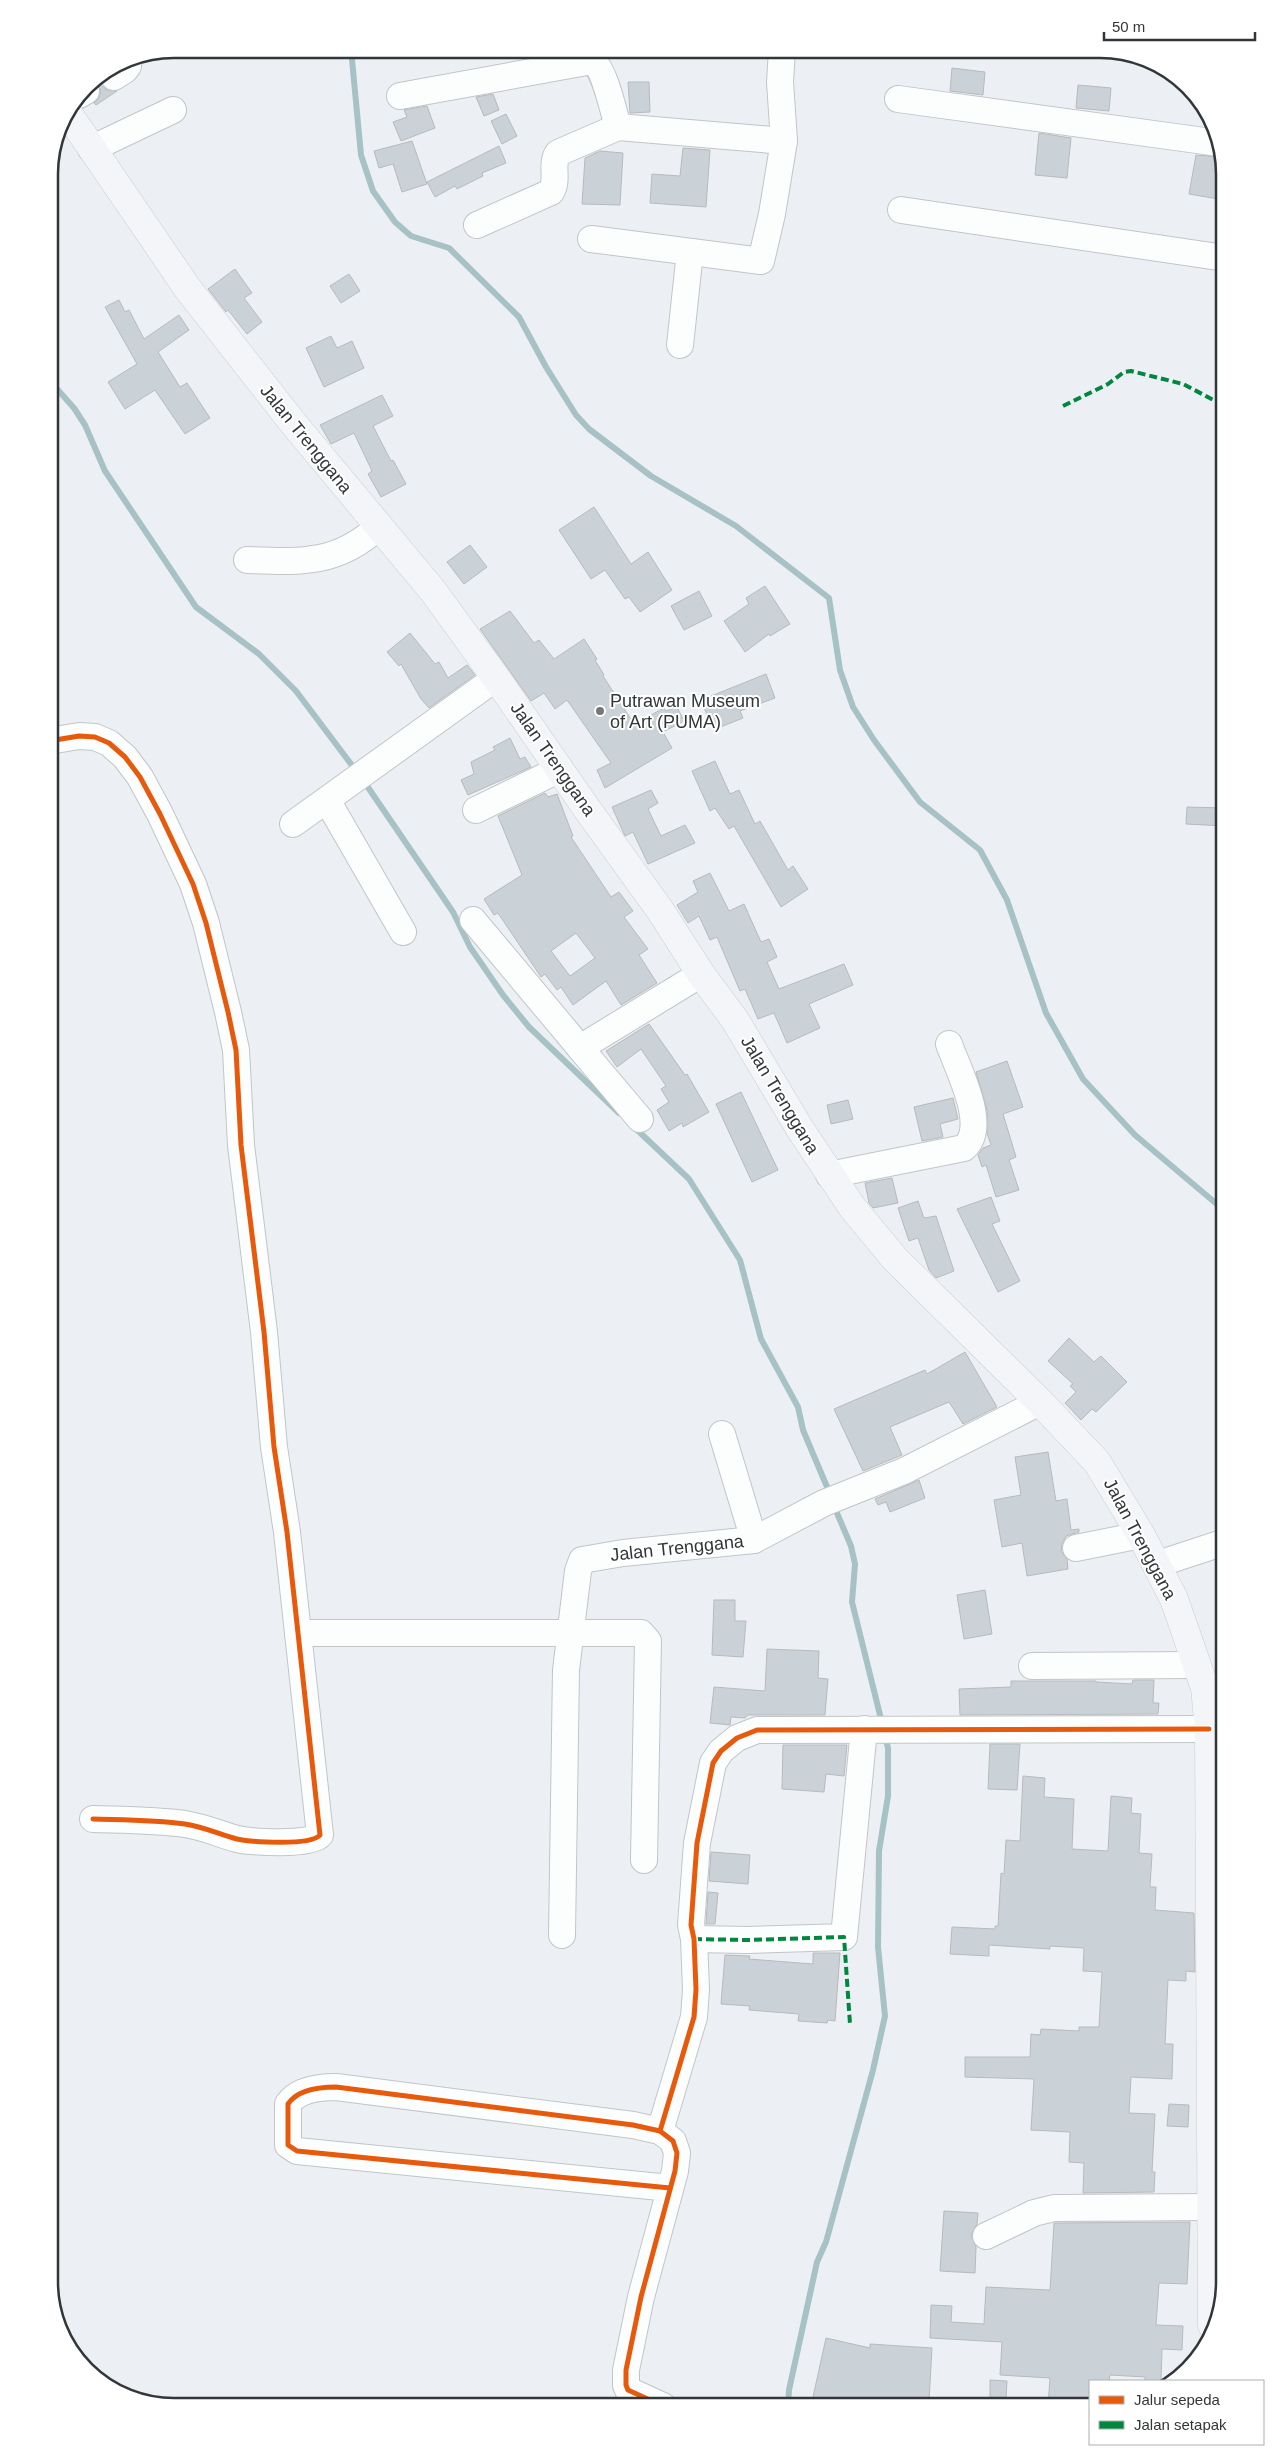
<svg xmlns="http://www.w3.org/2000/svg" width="1274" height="2455" viewBox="0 0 1274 2455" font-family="Arial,sans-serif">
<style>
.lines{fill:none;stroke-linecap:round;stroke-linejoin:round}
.stream{stroke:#a6c2c5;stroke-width:6}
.building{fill:#cad2d7;stroke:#b7babd;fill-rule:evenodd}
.minor-casing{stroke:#c2c5c7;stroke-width:28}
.major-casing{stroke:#cbcdd0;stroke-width:29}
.minor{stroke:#fcfdfd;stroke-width:26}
.major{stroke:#f4f5f9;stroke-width:28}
.quiet{stroke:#00873e;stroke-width:4;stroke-dasharray:8 4;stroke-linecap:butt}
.cycleway-casing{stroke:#fff;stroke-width:8}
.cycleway{stroke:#e8590c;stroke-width:5}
.poi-dot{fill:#74777a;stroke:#fff;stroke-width:2}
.labels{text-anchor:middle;stroke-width:4;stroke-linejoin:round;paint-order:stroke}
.street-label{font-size:18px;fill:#333639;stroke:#fff}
.poi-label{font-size:18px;fill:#333639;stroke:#fff;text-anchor:start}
.rim{fill:none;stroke:#333639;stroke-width:2.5}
</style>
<rect width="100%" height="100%" fill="#ecf0f4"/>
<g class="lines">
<g class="stream">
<path d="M351 49 361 155 373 191 395 222 411 236 449 248 519 317 546 367 576 415 589 429 651 476 736 526 829 598 840 670 853 707 874 740 920 802 980 850 1007 900 1046 1013 1083 1079 1135 1135 1225 1211"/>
<path d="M49 380 74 408 85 425 105 471 196 607 259 654 296 691 357 772"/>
<path d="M363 780 453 912 470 947 503 995 529 1027 619 1113"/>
<path d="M633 1126 689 1179 740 1260 761 1339 798 1407 803 1430 830 1494"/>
<path d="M834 1506 851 1546 855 1564 852 1602 882 1723"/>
<path d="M788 2406 789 2390 817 2262 826 2242 873 2070 885 2016 878 1947 879 1851 888 1796V1748L885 1736"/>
</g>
</g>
<g class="building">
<path d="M952 68 985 72 983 95 950 91Z"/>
<path d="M99 76 101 85 107 90 117 91 96 105 94 103 99 98 101 91 95 79Z"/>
<path d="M628 82H649L650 112 630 113Z"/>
<path d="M1078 85 1111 88 1109 111 1076 108Z"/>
<path d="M493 94 499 110 484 116 476 97Z"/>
<path d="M427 106 435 128 401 141 393 122 407 117 404 110Z"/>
<path d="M506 114 517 136 502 144 491 121Z"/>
<path d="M1039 133 1071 138 1067 178 1035 175Z"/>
<path d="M412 141 427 184 402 192 393 164 379 168 374 151Z"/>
<path d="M499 146 506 163 482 173 483 176 457 189 455 186 435 197 427 182Z"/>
<path d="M683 148 710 150 706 207 650 203 652 174 680 176Z"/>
<path d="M600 151 623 153 620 205 582 204 585 158Z"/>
<path d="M1196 155 1222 157 1223 165 1218 199 1189 194Z"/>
<path d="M235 269 252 293 244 298 262 322 247 334 228 310 226 312 208 289Z"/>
<path d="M349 274 360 291 341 303 330 286Z"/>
<path d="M119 300 125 312 129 310 144 339 179 315 189 330 158 352 180 387 187 383 210 418 185 434 155 390 125 409 108 382 137 364 105 307Z"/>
<path d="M331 336 337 348 352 341 364 368 324 387 306 348Z"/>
<path d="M382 395 393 416 373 426 391 461 393 460 406 484 381 497 368 474 372 471 354 433 331 444 320 425Z"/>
<path d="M594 507 631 564 648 552 672 590 640 612 629 597 625 599 605 570 591 579 559 530Z"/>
<path d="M470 545 487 567 464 584 447 562Z"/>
<path d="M765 586 790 624 770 636 769 634 745 652 724 621 749 604 746 598Z"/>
<path d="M699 591 712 616 684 630 671 606Z"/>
<path d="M510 611 534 643 539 640 554 659 584 639 597 659 595 660 604 675 603 676 634 724 664 708 666 711 677 707 684 721 663 732 672 748 605 788 597 770 611 763 567 700 555 709 544 693 531 701 480 629Z"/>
<path d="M410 633 435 664 439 662 448 678 467 665 475 675 429 708 421 699 401 664 399 666 387 652Z"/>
<path d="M766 674 775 698 740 711 743 718 713 730 701 700Z"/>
<path d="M510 738 520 759 525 757 531 767 468 795 461 780 474 774 471 762 495 750 493 747Z"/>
<path d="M715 761 730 794 739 790 755 824 760 821 788 870 793 866 808 889 781 907 734 826 729 829 715 808 710 811 692 771Z"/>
<path d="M651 790 658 803 648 809 661 836 685 825 695 843 648 864 633 832 625 836 612 807Z"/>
<path d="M545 793 548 797 557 794 573 836 571 837 611 897 619 892 633 911 624 917 648 949 639 955 657 983 621 1005 606 981 573 1005 561 987 557 990 545 974 541 977 498 913 494 915 484 899 522 875 498 816ZM576 933 595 958 570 976 551 951Z"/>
<path d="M1187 807 1225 808V826L1186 824Z"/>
<path d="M710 873 729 911 744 904 761 942 769 939 777 957 767 962 779 989 844 964 853 985 809 1004 820 1028 787 1043 774 1013 758 1019 745 989 740 991 717 937 710 940 699 916 688 923 677 905 698 892 693 881Z"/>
<path d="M649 1024 685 1075 687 1074 709 1112 683 1127 682 1123 669 1131 657 1110 669 1102 661 1089 666 1086 641 1049 617 1067 606 1051Z"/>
<path d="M1007 1061 1023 1107 1003 1114 1016 1157 1009 1160 1019 1190 996 1197 986 1165 982 1167 978 1155 983 1148 991 1145 987 1133V1110L976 1072Z"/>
<path d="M741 1092 778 1170 752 1182 716 1104Z"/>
<path d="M953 1098 958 1119 940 1124 943 1137 922 1141 914 1107Z"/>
<path d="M848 1100 853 1119 831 1124 827 1105Z"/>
<path d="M892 1178 898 1203 873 1208 869 1203 865 1183Z"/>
<path d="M991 1197 1000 1221 992 1224 1020 1281 998 1292 957 1209Z"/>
<path d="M918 1201 924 1218 936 1216 954 1271 936 1278 929 1270 918 1238 909 1241 898 1208Z"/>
<path d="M1069 1338 1094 1362 1101 1356 1127 1382 1096 1412 1092 1409 1081 1420 1065 1403 1076 1392 1070 1386 1073 1384 1048 1361Z"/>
<path d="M965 1352 997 1407 963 1424 949 1402 890 1427 902 1455 863 1471 834 1409 925 1370 927 1374Z"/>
<path d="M1048 1452 1056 1501 1067 1499 1071 1530 1079 1529V1532L1066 1536 1062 1544 1061 1551 1067 1559 1068 1569 1027 1576 1022 1543 1002 1547 994 1500 1021 1495 1015 1457Z"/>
<path d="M919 1480 925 1498 890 1512 886 1502 878 1505 875 1499Z"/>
<path d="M985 1590 992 1634 964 1639 957 1595Z"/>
<path d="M714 1600H735V1621H746L743 1657 712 1655Z"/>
<path d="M767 1649 819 1651 818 1678 828 1679 825 1715H748L745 1718 731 1717 730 1725 710 1723 714 1687 765 1691Z"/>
<path d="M1133 1680H1154L1153 1703H1159L1158 1714 960 1715 959 1689 1011 1687V1681H1096V1682L1132 1684Z"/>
<path d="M990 1744H1020L1017 1790 988 1789Z"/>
<path d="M783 1745H847L844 1776 826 1774 824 1792 782 1789Z"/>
<path d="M1023 1776 1045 1778 1044 1797 1074 1799 1072 1849 1108 1851 1111 1796 1132 1798 1131 1813 1141 1814 1139 1853 1152 1854 1150 1887H1156L1155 1910 1194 1913 1195 1972 1186 1971V1981L1168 1980 1165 2044H1173L1172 2079 1131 2077 1129 2113 1155 2114 1152 2172H1155L1154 2192 1083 2193 1084 2163 1069 2162 1070 2132 1031 2130 1034 2079 965 2077V2057H1030L1031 2034 1040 2035 1041 2029 1079 2031V2027H1099L1102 1972 1083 1971 1084 1948 1050 1946V1949L989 1945V1956L950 1954 952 1927 995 1929V1926H998L1001 1873 1004 1874 1006 1840 1020 1841Z"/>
<path d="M711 1852 750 1855 748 1884 709 1881Z"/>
<path d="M708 1892 718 1893 715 1924H706Z"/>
<path d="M813 1953H840L835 2021 828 2020 827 2023 798 2021 799 2014 749 2010 750 2006 721 2004 725 1955 750 1956 749 1959 813 1964Z"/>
<path d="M1169 2104 1189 2105 1188 2127 1167 2126Z"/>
<path d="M944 2211 978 2213 977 2224 971 2235 976 2247 975 2273 940 2271Z"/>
<path d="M1190 2222 1187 2284 1159 2283 1156 2325 1183 2326 1182 2350 1162 2349 1161 2381H1145V2377L1110 2375 1109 2381H1090V2406H1048L1050 2378 1000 2375 1002 2342 930 2338 931 2305 952 2306 951 2322 984 2324 986 2287 1050 2290 1054 2223Z"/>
<path d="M826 2338 870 2348V2344L932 2348 929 2401 893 2400V2406H811Z"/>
<path d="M990 2380 1007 2381 1006 2400H990Z"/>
</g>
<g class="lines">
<defs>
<g id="minor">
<path d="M114 77 125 70 128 66 125 58"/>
<path d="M79 95 86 91"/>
<path d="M400 96 592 61C604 67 614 113 618 127"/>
<path d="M898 99 1219 143"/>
<path d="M91 149 173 110"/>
<path d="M901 210 1225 258"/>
<path d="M477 225 551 192C559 180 550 164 558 153L618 127 784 141"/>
<path d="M591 239 761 261 772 214 784 141 780 82 782 49"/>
<path d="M680 345 690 252"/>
<path d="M247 560C300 562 337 565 378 527"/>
<path d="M49 741 79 736 95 737 109 743 125 757 140 777 160 814 193 884 206 923 228 1012 236 1050 241 1145 264 1332 274 1447 287 1532 320 1835C311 1846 251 1842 237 1839 219 1834 204 1827 185 1824 155 1820 124 1820 93 1819"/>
<path d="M327 800 403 932"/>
<path d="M476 810 560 769"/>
<path d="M293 824 496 678"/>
<path d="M473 920 580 1048"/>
<path d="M640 1119 580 1048 701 974"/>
<path d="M829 1175 964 1148C989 1127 958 1070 949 1044"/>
<path d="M722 1434 754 1540"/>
<path d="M1076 1548 1141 1535"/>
<path d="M1158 1564 1225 1542"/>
<path d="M298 1633H641L648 1641 644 1860"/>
<path d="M1032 1666 1197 1665"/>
<path d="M1205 1688 1225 1685"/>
<path d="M562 1935 566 1670 578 1571 582 1560 623 1553 754 1540 824 1503 904 1471 1040 1402"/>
<path d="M694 1939 747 1940 844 1937 864 1729"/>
<path d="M660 2131 694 2017 696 1990 694 1939 691 1925 697 1843 713 1763 721 1751 737 1738 757 1730 1209 1729"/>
<path d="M986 2236 1034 2213 1054 2208 1210 2207"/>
<path d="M663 2406 628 2390 626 2385V2370L641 2297 675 2171 677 2153 673 2141 660 2131 633 2125 336 2087C320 2087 298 2089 288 2104V2145L297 2151 670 2188"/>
</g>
<path id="major" d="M67 112 188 289 293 423 433 591 499 682 587 809 660 910 701 974 735 1020 800 1129 852 1207 895 1259 1040 1402 1097 1462 1141 1535 1174 1599 1205 1688 1209 1729 1212 2325"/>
</defs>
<use href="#minor" class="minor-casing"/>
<use href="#major" class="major-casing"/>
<use href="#minor" class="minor"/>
<use href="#major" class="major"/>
<g class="quiet">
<path d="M1063 406 1108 384 1124 372 1131 371 1183 384 1225 406"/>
<path d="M694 1939 747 1940 844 1937 850 2024"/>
</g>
<defs>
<g id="cycleway">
<path d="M49 741 79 736 95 737 109 743 125 757 140 777 160 814 193 884 206 923 228 1012 236 1050 241 1145 264 1332 274 1447 287 1532 320 1835C311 1846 251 1842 237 1839 219 1834 204 1827 185 1824 155 1820 124 1820 93 1819"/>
<path d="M660 2131 694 2017 696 1990 694 1939 691 1925 697 1843 713 1763 721 1751 737 1738 757 1730 1209 1729"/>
<path d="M663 2406 628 2390 626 2385V2370L641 2297 675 2171 677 2153 673 2141 660 2131 633 2125 336 2087C320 2087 298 2089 288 2104V2145L297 2151 670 2188"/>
</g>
</defs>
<use href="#cycleway" class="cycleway-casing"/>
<use href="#cycleway" class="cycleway"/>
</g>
<circle class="poi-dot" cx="600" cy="711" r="5"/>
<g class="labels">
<g class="street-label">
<text transform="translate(306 439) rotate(51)" y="6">Jalan Trenggana</text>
<text transform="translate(553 759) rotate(55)" y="6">Jalan Trenggana</text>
<text transform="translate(780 1095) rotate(59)" y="6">Jalan Trenggana</text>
<text transform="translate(1140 1539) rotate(62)" y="6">Jalan Trenggana</text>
<text transform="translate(677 1548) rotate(-6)" y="6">Jalan Trenggana</text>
</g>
<g class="poi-label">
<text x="610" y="707">Putrawan Museum<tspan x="610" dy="21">of Art (PUMA)</tspan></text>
</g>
</g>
<path d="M0 0H1274V2455H0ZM174 58H1100A116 116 0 0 1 1216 174V2282A116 116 0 0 1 1100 2398H174A116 116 0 0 1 58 2282V174A116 116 0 0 1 174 58Z" fill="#fff" fill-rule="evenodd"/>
<path class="rim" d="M174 58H1100A116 116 0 0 1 1216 174V2282A116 116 0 0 1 1100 2398H174A116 116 0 0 1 58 2282V174A116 116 0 0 1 174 58Z"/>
<rect x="1089" y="2380" width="175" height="65" fill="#ffffff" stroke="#adafb0"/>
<rect x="1099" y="2396" width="25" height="8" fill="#e8590c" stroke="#adafb0"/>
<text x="1134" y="2405" font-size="15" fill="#333639">Jalur sepeda</text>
<rect x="1099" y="2421" width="25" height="8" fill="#00873e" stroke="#adafb0"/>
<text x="1134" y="2430" font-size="15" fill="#333639">Jalan setapak</text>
<path d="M1104 32v8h151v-8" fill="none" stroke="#333639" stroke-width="2.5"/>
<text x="1112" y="32" font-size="15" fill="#333639" stroke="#ffffff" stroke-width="4" paint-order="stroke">50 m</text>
</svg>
